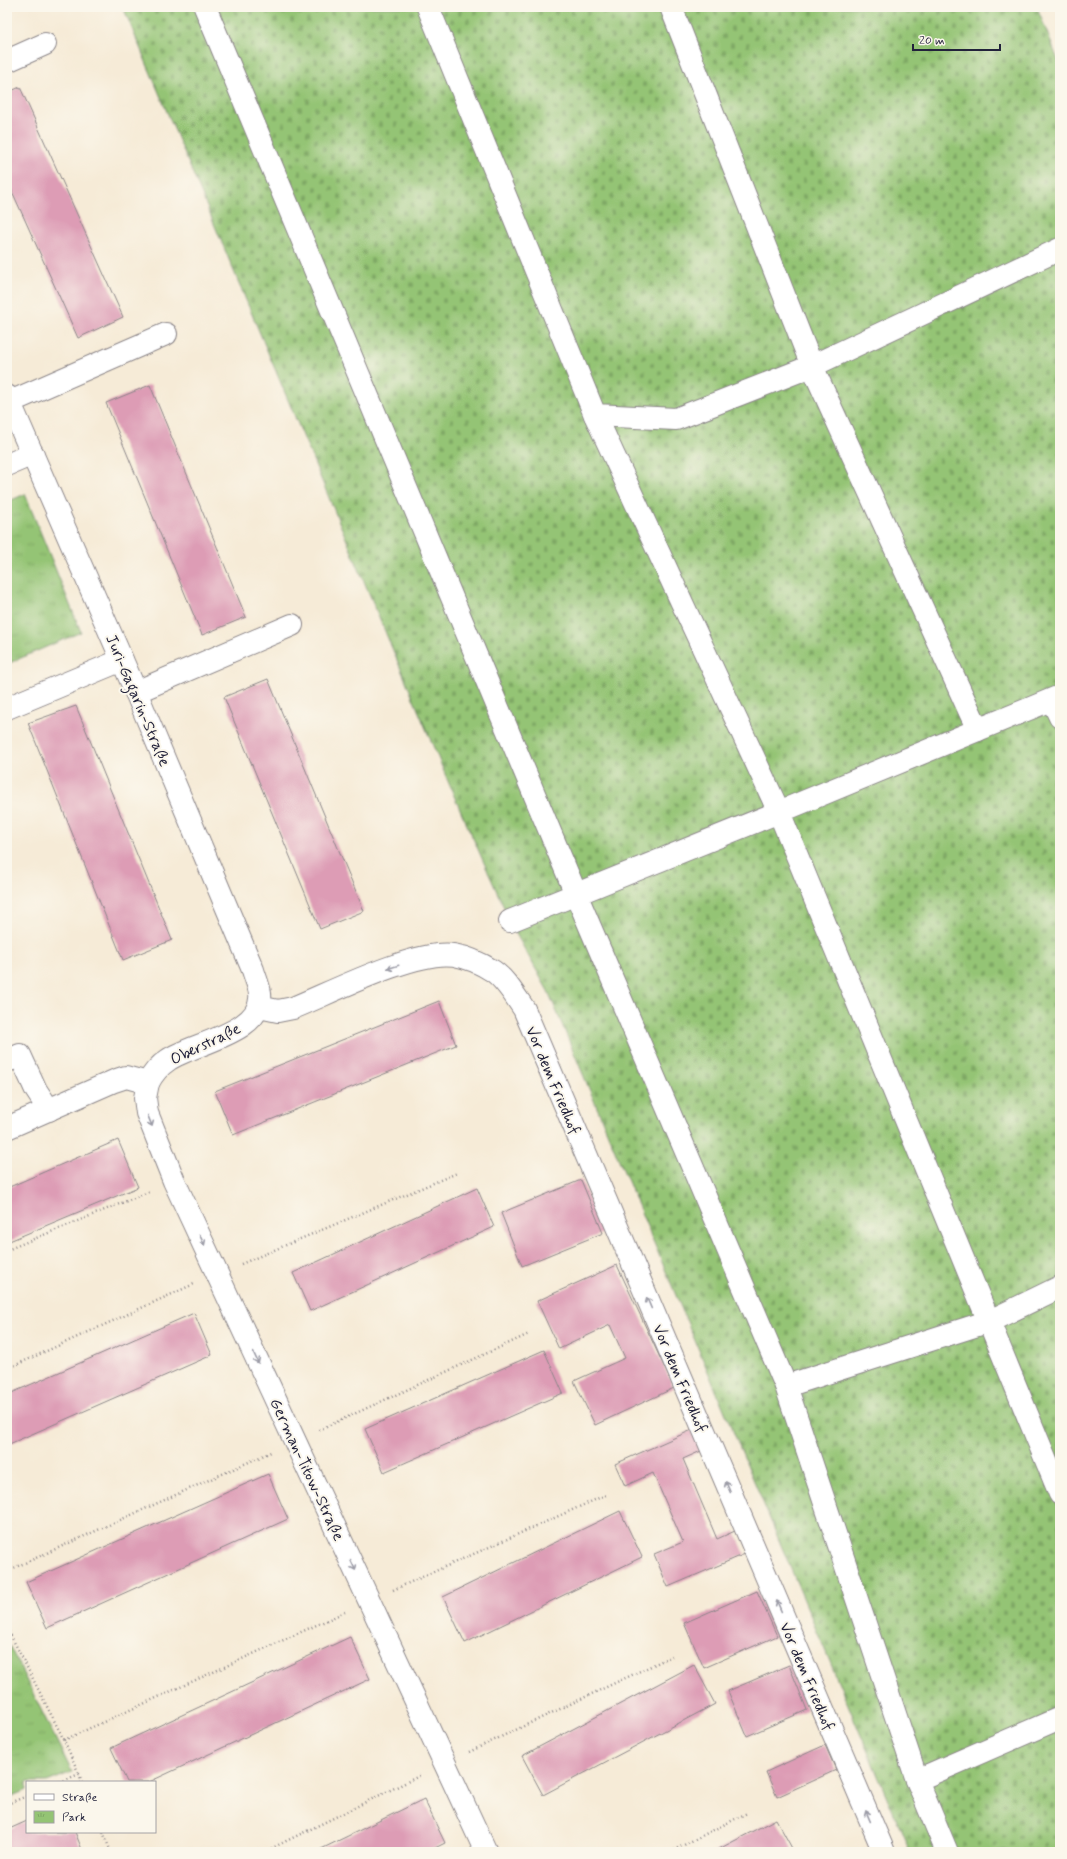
<svg xmlns="http://www.w3.org/2000/svg" width="1067" height="1859" viewBox="0 0 1067 1859" font-family="Mynerve,sans-serif">
<style>
.cemetery{fill:url(#cemetery-stones);stroke:#5b7358}
.park{fill:url(#park-tufts);stroke:#5b7358}
.building{fill:#dd9cb5}
.lines{fill:none;stroke-linecap:round;stroke-linejoin:round}
.minor-casing{stroke:#8c8689;stroke-width:24}
.path{stroke:#8c8689;stroke-width:2.5;stroke-dasharray:1 3;stroke-linecap:butt}
.minor{stroke:#fff;stroke-width:22}
.oneway{stroke:#9c9ca7}
.labels{text-anchor:middle;stroke-width:4;stroke-linejoin:round;paint-order:stroke}
.street-label{font-size:16px;fill:#22223b;stroke:#fbf7ec}
</style>
<defs>
<pattern id="cemetery-stones" width="16" height="16" patternUnits="userSpaceOnUse"><rect width="16" height="16" fill="#94c474"/><path d="M2 7V4a2 2 0 0 1 4 0v3zM10 15v-3a2 2 0 0 1 4 0v3z" fill="#7fa865"/></pattern>
<pattern id="park-tufts" width="24" height="20" patternUnits="userSpaceOnUse"><rect width="24" height="20" fill="#94c474"/><path d="M3 7l-1-3M5 7V3M7 7l1-3M15 17l-1-3M17 17v-4M19 17l1-3" fill="none" stroke="#7fa865"/></pattern>
</defs>
<rect width="100%" height="100%" fill="#fbf7ec"/>
<filter id="ink" filterUnits="userSpaceOnUse"><feTurbulence type="fractalNoise" baseFrequency=".025" numOctaves="2"/><feDisplacementMap in="SourceGraphic" scale="8" xChannelSelector="R" yChannelSelector="G"/><feConvolveMatrix kernelMatrix="1 2 1 2 8 2 1 2 1" color-interpolation-filters="sRGB"/></filter>
<filter id="wash" filterUnits="userSpaceOnUse"><feTurbulence type="fractalNoise" baseFrequency=".012" numOctaves="4" result="noise"/><feDisplacementMap in="SourceGraphic" scale="16" xChannelSelector="R" yChannelSelector="G"/><feGaussianBlur stdDeviation="0.9" result="paint"/><feColorMatrix in="noise" values="0 0 0 0 0 0 0 0 0 0 0 0 0 0 0 0 0 1.4 0 .05"/><feComposite in="paint" operator="in"/></filter>
<g filter="url(#wash)">
<rect width="100%" height="100%" fill="#f6ebd7"/>
<path class="cemetery" d="M123 7H1037L1060 65V1852H910L548 991 515 932 455 798Z"/>
<g class="park">
<path d="M25 494 81 632 7 664V502Z"/>
<path d="M7 1641 72 1772 47 1782H27V1790L7 1798Z"/>
</g>
<g id="blocks">
<g class="building">
<path d="M20 87 123 317 78 338 7 180V93Z"/>
<path d="M150 385 246 617 202 635 106 403Z"/>
<path d="M268 679 364 911 320 929 224 697Z"/>
<path d="M76 706 172 940 123 960 28 723Z"/>
<path d="M439 1001 456 1045 233 1135 215 1091Z"/>
<path d="M118 1140 138 1187 7 1242V1188Z"/>
<path d="M581 1180 603 1233 522 1266 501 1213Z"/>
<path d="M477 1188 494 1227 310 1311 293 1273Z"/>
<path d="M617 1265 674 1388 595 1425 574 1381 625 1358 610 1325 559 1349 537 1301Z"/>
<path d="M194 1313 212 1355 7 1445V1395Z"/>
<path d="M544 1350 563 1393 384 1472 365 1429Z"/>
<path d="M692 1430 701 1451 683 1459 717 1539 735 1531 745 1554 668 1587 654 1554 683 1542 653 1473 625 1486 615 1464Z"/>
<path d="M268 1474 288 1519 47 1628 26 1582Z"/>
<path d="M620 1511 642 1557 465 1643 443 1597Z"/>
<path d="M757 1591 777 1636 704 1668 684 1623Z"/>
<path d="M350 1637 370 1679 149 1782H127L111 1748Z"/>
<path d="M694 1665 715 1704 543 1795 522 1756Z"/>
<path d="M789 1665 807 1710 747 1736 728 1691Z"/>
<path d="M825 1745 836 1770 777 1797 766 1772Z"/>
<path d="M424 1799 445 1843 427 1852H315Z"/>
<path d="M776 1819 794 1852H714L717 1850Z"/>
<path d="M27 1821V1832H75L83 1852H7V1830Z"/>
</g>
</g>
</g>
<g filter="url(#ink)">
<use href="#blocks" fill-opacity="0" stroke="#8c8689" stroke-width="1"/>
<g class="lines">
<defs>
<g id="minor">
<path d="M205 7 576 894 786 1386 917 1780 947 1852"/>
<path d="M428 7 595 415 676 419 812 366 671 7"/>
<path d="M7 61 45 44"/>
<path d="M7 396 136 692 253 970C255 977 259 986 260 993 265 1033 192 1043 168 1060 159 1066 153 1073 148 1083L126 1077 114 1081 7 1128"/>
<path d="M10 402 166 334"/>
<path d="M595 415 779 812 1060 696"/>
<path d="M7 465 33 454"/>
<path d="M136 692 292 625"/>
<path d="M1052 700 1060 717"/>
<path d="M7 708 122 660"/>
<path d="M978 730 812 366 1060 249"/>
<path d="M510 921 779 812 1060 1494"/>
<path d="M259 1007 278 1011 293 1008C330 993 416 949 454 955 466 957 482 964 493 971 506 980 515 996 524 1009L884 1852"/>
<path d="M7 1061 20 1055 36 1090 49 1110"/>
<path d="M148 1083 145 1098 147 1113 174 1181 486 1852"/>
<path d="M786 1386 990 1321 1060 1287"/>
<path d="M917 1780 1060 1718"/>
</g>
</defs>
<use href="#minor" class="minor-casing"/>
<g class="path">
<path d="M7 1016 8 1018"/>
<path d="M7 1250 151 1191"/>
<path d="M241 1264 457 1173"/>
<path d="M7 1369 194 1284"/>
<path d="M319 1430 529 1334"/>
<path d="M7 1571 271 1452"/>
<path d="M393 1590 608 1494"/>
<path d="M7 1628 64 1740 79 1774"/>
<path d="M64 1740 345 1612"/>
<path d="M469 1752 672 1656"/>
<path d="M60 1782 79 1774 82 1782"/>
<path d="M7 1804 27 1796"/>
<path d="M103 1832 111 1852"/>
<path d="M264 1852 421 1775"/>
<path d="M670 1852 747 1813"/>
</g>
<use href="#minor" class="minor"/>
</g>
<defs><path id="oneway-shaft" d="M-6 0H5M1.5-3L5.5 0L1.5 3" fill="none" stroke-width="1.6" stroke-linecap="round" stroke-linejoin="round"/></defs>
<g class="oneway">
<use href="#oneway-shaft" transform="translate(393 967) rotate(163)"/>
<use href="#oneway-shaft" transform="translate(150 1121) rotate(68)"/>
<use href="#oneway-shaft" transform="translate(202 1240) rotate(65)"/>
<use href="#oneway-shaft" transform="translate(649 1303) rotate(-113)"/>
<use href="#oneway-shaft" transform="translate(256 1358) rotate(65)"/>
<use href="#oneway-shaft" transform="translate(728 1487) rotate(-113)"/>
<use href="#oneway-shaft" transform="translate(353 1565) rotate(65)"/>
<use href="#oneway-shaft" transform="translate(779 1606) rotate(-113)"/>
<use href="#oneway-shaft" transform="translate(868 1816) rotate(-113)"/>
</g>
</g>
<g class="labels">
<g class="street-label">
<text transform="translate(139 700) rotate(67)" y="6">Juri-Gagarin-Straße</text>
<text transform="translate(205 1043) rotate(-26)" y="6">Oberstraße</text>
<text transform="translate(554 1080) rotate(67)" y="6">Vor dem Friedhof</text>
<text transform="translate(681 1378) rotate(67)" y="6">Vor dem Friedhof</text>
<text transform="translate(308 1469) rotate(65)" y="6">German-Titow-Straße</text>
<text transform="translate(808 1676) rotate(67)" y="6">Vor dem Friedhof</text>
</g>
</g>
<rect width="1067" height="1859" fill="none" stroke="#fbf7ec" stroke-width="24"/>
<rect x="26" y="1781" width="130" height="52" fill="#fbf7ec" stroke="#a4a2a5"/>
<rect x="34" y="1794" width="20" height="6" fill="#ffffff" stroke="#a4a2a5"/>
<text x="62" y="1801" font-size="12" fill="#22223b">Straße</text>
<rect x="34" y="1811" width="20" height="12" fill="url(#park-tufts)" stroke="#a4a2a5"/>
<text x="62" y="1821" font-size="12" fill="#22223b">Park</text>
<path d="M913 44v6h87v-6" fill="none" stroke="#22223b" stroke-width="2"/>
<text x="919" y="44" font-size="12" fill="#22223b" stroke="#fbf7ec" stroke-width="3" paint-order="stroke">20 m</text>
</svg>
